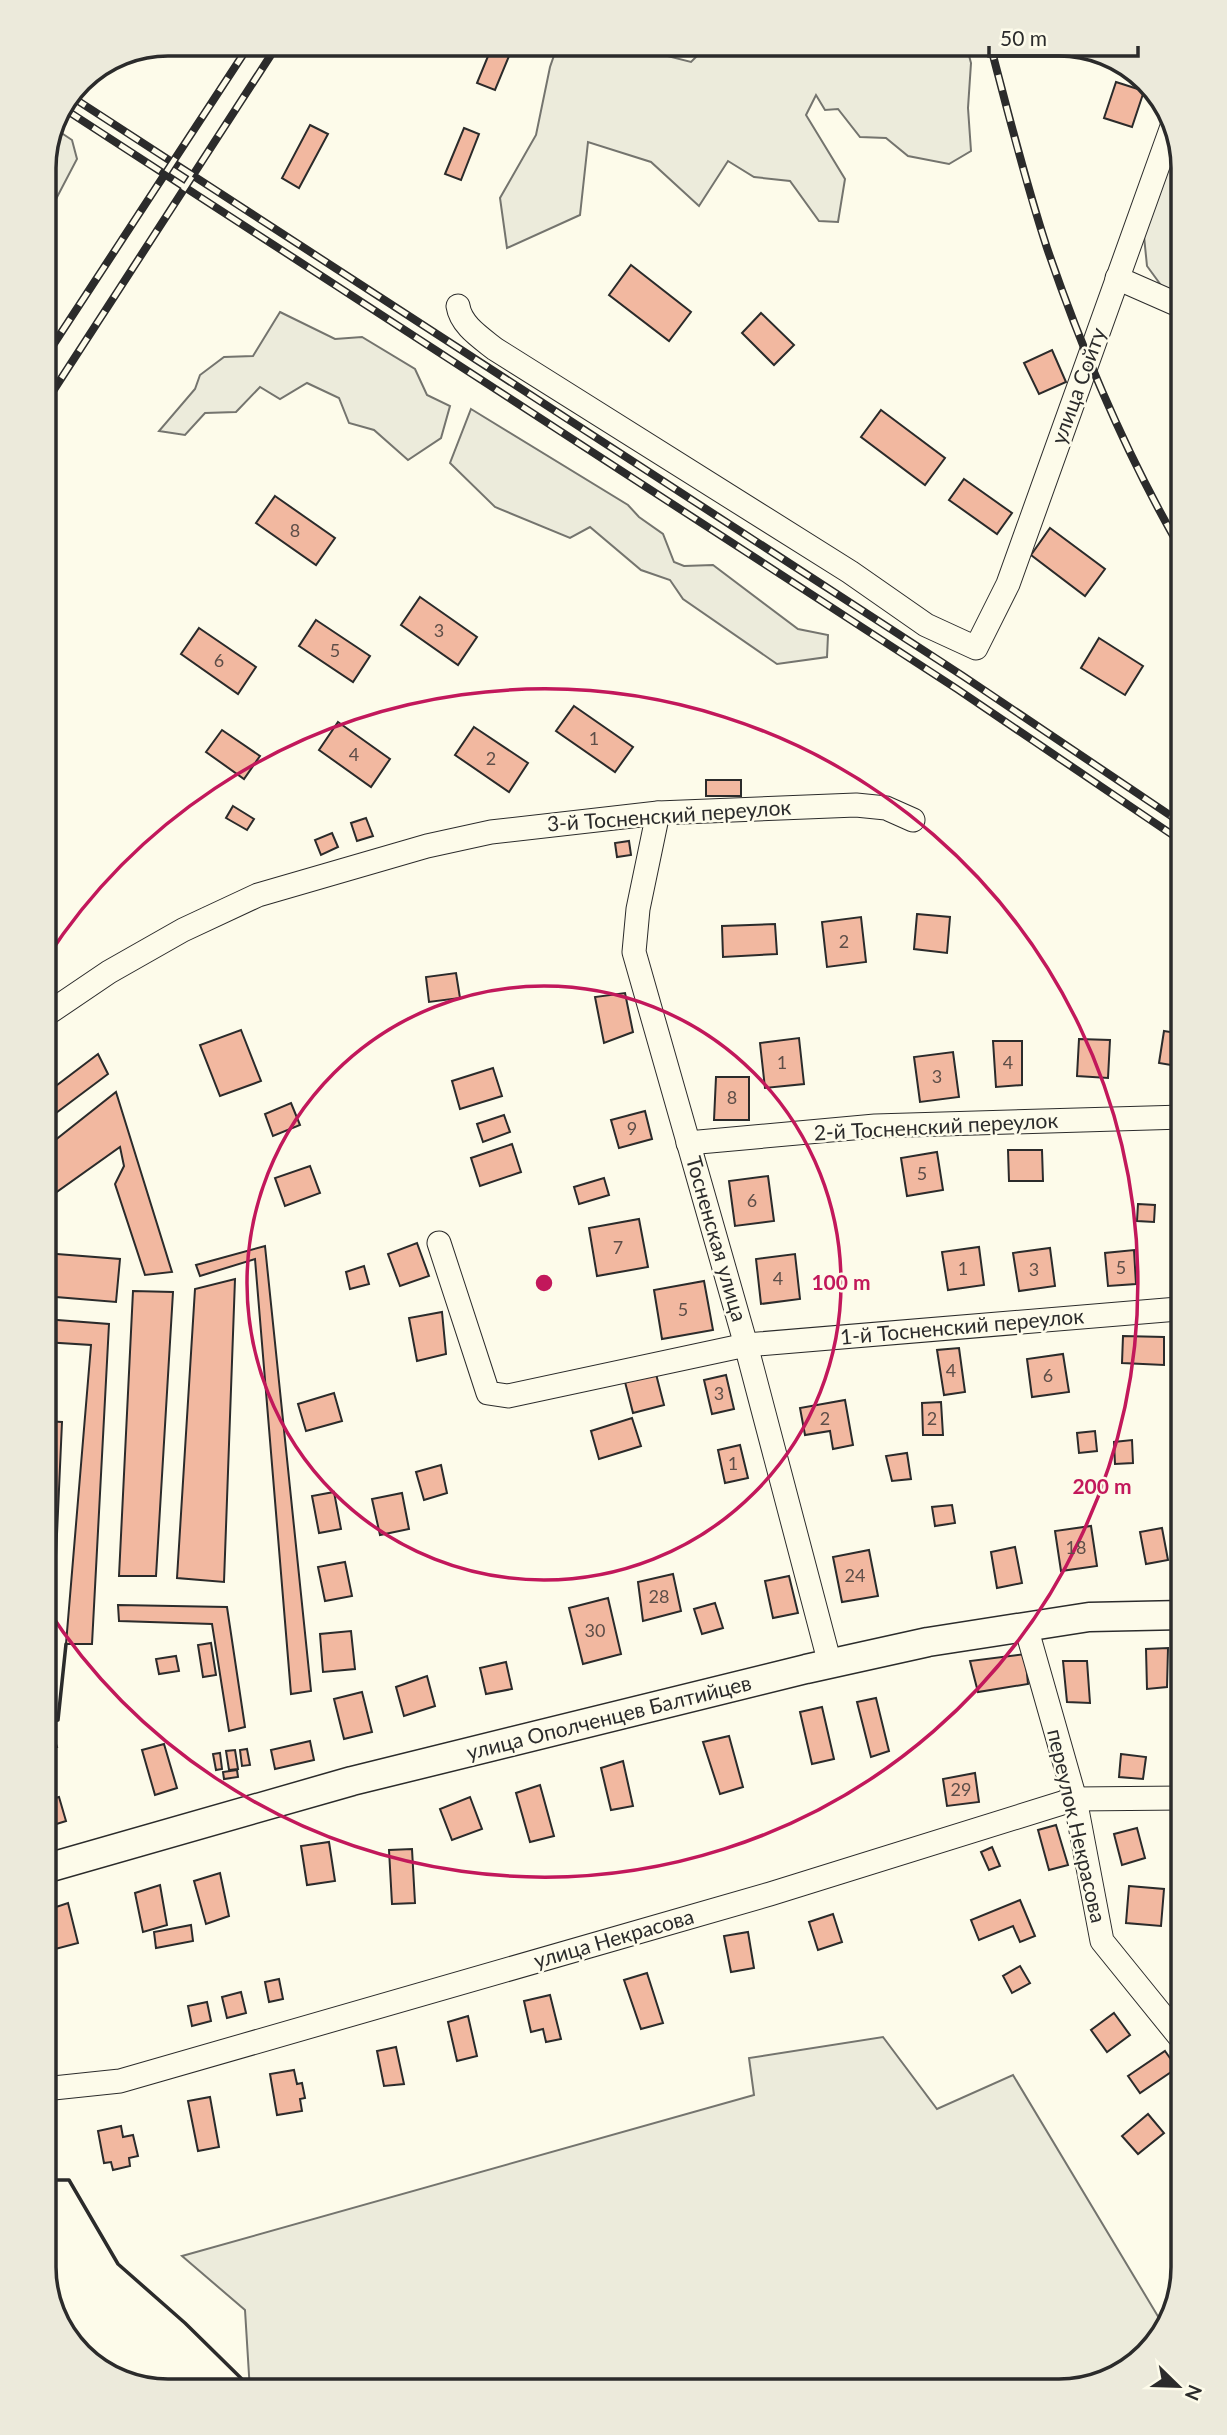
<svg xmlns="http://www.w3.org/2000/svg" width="1227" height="2435" viewBox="0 0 1227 2435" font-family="Lato,sans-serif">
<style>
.green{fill:#ecebdb;stroke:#74746e;stroke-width:2}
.building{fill:#f2b8a0;stroke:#2b2b2b;stroke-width:2}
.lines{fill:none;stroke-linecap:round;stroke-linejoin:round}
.minor-casing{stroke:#2b2b2b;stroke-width:25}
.major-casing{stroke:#2b2b2b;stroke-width:31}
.minor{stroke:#fdfbea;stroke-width:23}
.major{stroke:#fdfbea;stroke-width:28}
.rail-casing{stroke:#2b2b2b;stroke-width:8}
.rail{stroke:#fdfbea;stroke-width:5;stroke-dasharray:16;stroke-linecap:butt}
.wall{stroke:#2b2b2b;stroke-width:3.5}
.ring{fill:none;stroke:#c2185b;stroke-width:3.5}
.labels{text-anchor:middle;stroke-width:5;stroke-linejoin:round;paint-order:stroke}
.number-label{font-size:18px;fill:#5d4e48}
.street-label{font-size:21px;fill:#2b2b2b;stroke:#fdfbea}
.rim{fill:none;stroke:#2b2b2b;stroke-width:3.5}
.centre{fill:#c2185b;stroke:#fdfbea;stroke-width:3.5}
.ring-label{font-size:21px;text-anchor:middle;font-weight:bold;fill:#c2185b;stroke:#fdfbea;stroke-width:5;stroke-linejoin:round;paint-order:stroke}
</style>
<rect width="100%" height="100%" fill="#fdfbea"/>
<g class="green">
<path d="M558 44H636L639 49 691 62 709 44H966L971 63 968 108 971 151 949 164 908 156 886 138 860 137 838 109 825 110 816 95 806 115 845 179 838 222 819 221 790 181 754 177 728 161 699 206 651 162 588 142 580 215 507 248 500 198 536 135 550 67Z"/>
<path d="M57 130 72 140 77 159 44 222V160Z"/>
<path d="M1178 141 1183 168V299L1166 292 1147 266 1144 236Z"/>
<path d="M280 312 335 339 362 337 415 369 427 395 450 406 441 438 408 460 374 430 349 423 339 398 307 383 280 399 260 387 236 412 205 413 185 435 159 431 195 389 200 375 224 357 253 356Z"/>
<path d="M471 409 628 505 639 517 663 534 674 562 684 566 713 565 798 629 828 635 827 657 777 664 683 599 670 580 641 570 590 527 570 538 495 507 450 463Z"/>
<path d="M883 2037 937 2109 1013 2075 1165 2328 1162 2337 1106 2382 1059 2391H250L245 2310 182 2256 754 2095 749 2058Z"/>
</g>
<g class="building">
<path d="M493 44H514L495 90 477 83Z"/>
<path d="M1116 82 1144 91 1132 127 1104 118Z"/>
<path d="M310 125 328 134 299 188 282 178Z"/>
<path d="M464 128 479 134 461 180 445 174Z"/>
<path d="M631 265 691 312 669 341 609 295Z"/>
<path d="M761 313 794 345 774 365 742 333Z"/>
<path d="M1052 350 1066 382 1039 394 1024 363Z"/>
<path d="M881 410 945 458 925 485 861 437Z"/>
<path d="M964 479 1012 513 997 534 949 500Z"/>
<path d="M275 496 335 538 316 565 256 523Z"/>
<path d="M1050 528 1105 569 1085 596 1031 555Z"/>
<path d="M420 597 477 637 458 665 401 625Z"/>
<path d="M316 620 370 656 353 682 299 646Z"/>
<path d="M199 628 256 667 238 694 181 654Z"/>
<path d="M1099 638 1143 666 1125 695 1081 668Z"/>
<path d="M574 706 633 747 615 772 556 731Z"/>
<path d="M338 722 390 759 371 787 319 750Z"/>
<path d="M474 727 528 763 509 792 455 755Z"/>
<path d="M222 730 260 756 244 779 206 752Z"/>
<rect x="706" y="780" width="35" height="16"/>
<path d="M233 806 254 819 247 830 226 818Z"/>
<path d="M366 818 373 836 357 841 351 823Z"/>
<path d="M332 833 338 847 321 855 315 840Z"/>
<path d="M629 841 631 855 617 857 615 843Z"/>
<path d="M917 914 950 917 947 953 914 949Z"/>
<path d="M861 917 866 962 827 967 822 922Z"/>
<path d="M775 924 777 954 723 957 722 926Z"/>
<path d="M456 973 460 998 429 1002 426 977Z"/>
<path d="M625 993 633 1032 604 1043 595 997Z"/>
<path d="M241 1030 261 1081 220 1096 200 1045Z"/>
<path d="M1164 1031 1183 1034V1067L1159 1063Z"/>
<path d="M799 1038 804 1084 765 1088 760 1043Z"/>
<path d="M1079 1039 1110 1040 1108 1078 1077 1076Z"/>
<path d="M993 1041H1022V1085L996 1087Z"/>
<path d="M953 1052 959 1097 920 1102 914 1057Z"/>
<path d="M98 1054 108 1074 44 1122V1095Z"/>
<path d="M493 1068 502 1096 460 1109 452 1081Z"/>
<path d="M716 1077H749V1120H714Z"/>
<path d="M116 1092 172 1272 145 1275 115 1184 124 1166 120 1147 44 1201V1149Z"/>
<path d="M291 1103 300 1125 273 1136 265 1114Z"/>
<path d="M645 1111 652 1139 619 1148 611 1120Z"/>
<path d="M504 1115 510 1132 483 1142 477 1124Z"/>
<path d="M512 1144 521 1172 480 1186 471 1158Z"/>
<path d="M1008 1150H1042L1043 1181H1009Z"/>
<path d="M937 1152 943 1190 907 1196 901 1158Z"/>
<path d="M310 1166 320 1193 285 1206 275 1178Z"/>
<path d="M768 1176 774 1221 735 1226 729 1181Z"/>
<path d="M604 1178 609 1195 579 1204 574 1187Z"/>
<path d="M1138 1204 1155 1205 1154 1222 1137 1221Z"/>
<path d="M639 1219 648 1267 597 1276 589 1228Z"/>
<path d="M417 1243 429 1276 400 1286 388 1254Z"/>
<path d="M265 1246 311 1691 291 1694 255 1259 200 1276 196 1265Z"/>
<path d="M979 1247 984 1285 948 1290 942 1252Z"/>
<path d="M1050 1248 1055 1286 1019 1291 1013 1253Z"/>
<path d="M1134 1250 1136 1284 1108 1286 1105 1253Z"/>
<path d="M44 1253 120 1259 116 1302 44 1296Z"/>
<path d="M795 1254 800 1299 761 1304 756 1259Z"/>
<path d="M364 1266 369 1284 350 1289 346 1272Z"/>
<path d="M235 1279 224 1582 177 1578 195 1289Z"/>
<path d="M704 1281 713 1330 662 1339 654 1290Z"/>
<path d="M133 1291 173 1292 156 1576H119Z"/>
<path d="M442 1312 446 1354 417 1361 409 1318Z"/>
<path d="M44 1319 109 1324 92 1644H66L91 1345 44 1342Z"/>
<path d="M1123 1336 1164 1337V1365L1122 1363Z"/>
<path d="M959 1348 965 1392 944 1395 937 1350Z"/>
<path d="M1063 1354 1069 1392 1032 1397 1027 1359Z"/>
<path d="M656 1374 664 1405 633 1413 625 1382Z"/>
<path d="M726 1375 734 1409 712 1414 704 1380Z"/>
<path d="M334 1393 342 1421 306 1431 298 1404Z"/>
<path d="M845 1400 853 1445 833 1449 830 1431 805 1435 800 1408Z"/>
<path d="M941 1402 943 1435H923L922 1403Z"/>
<path d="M632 1418 641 1446 599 1459 591 1431Z"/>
<path d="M44 1421 62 1422 54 1601H44Z"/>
<path d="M1095 1431 1097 1451 1079 1453 1077 1433Z"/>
<path d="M1132 1440 1133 1463 1115 1464 1114 1442Z"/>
<path d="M740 1445 748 1478 725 1483 718 1450Z"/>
<path d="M907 1453 911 1479 892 1481 886 1456Z"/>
<path d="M441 1465 447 1493 424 1500 416 1472Z"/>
<path d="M334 1492 341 1529 319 1533 312 1496Z"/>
<path d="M402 1493 409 1529 380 1535 372 1499Z"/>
<path d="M952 1505 955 1523 935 1526 932 1507Z"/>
<path d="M1091 1526 1097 1566 1061 1571 1055 1531Z"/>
<path d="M1162 1528 1168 1560 1146 1564 1140 1532Z"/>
<path d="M1015 1547 1022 1583 997 1588 991 1552Z"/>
<path d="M869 1550 878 1596 842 1602 833 1557Z"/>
<path d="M345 1562 352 1596 325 1601 318 1567Z"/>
<path d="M673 1574 681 1611 643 1621 638 1582Z"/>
<path d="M789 1576 798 1613 773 1618 765 1581Z"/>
<path d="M608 1598 621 1654 583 1664 569 1608Z"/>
<path d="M715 1603 723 1628 702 1634 694 1609Z"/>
<path d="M118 1605 227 1607 245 1727 229 1731 212 1624 119 1621Z"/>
<path d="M351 1631 355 1669 323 1672 320 1634Z"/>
<path d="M211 1643 216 1675 203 1677 198 1645Z"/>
<path d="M1168 1648 1167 1687 1147 1689 1146 1649Z"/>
<path d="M1025 1654 1028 1684 978 1692 970 1661Z"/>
<path d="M176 1656 179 1671 159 1674 156 1659Z"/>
<path d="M1063 1661H1087L1090 1703 1067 1702Z"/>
<path d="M506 1662 512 1689 486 1694 480 1668Z"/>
<path d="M427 1676 435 1706 404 1716 396 1687Z"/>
<path d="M362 1692 372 1732 344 1739 334 1699Z"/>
<path d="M876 1698 889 1751 871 1757 857 1702Z"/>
<path d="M822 1707 834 1759 812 1764 800 1712Z"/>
<path d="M51 1728 57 1747 44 1750V1730Z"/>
<path d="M729 1736 743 1787 720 1794 703 1742Z"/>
<path d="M310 1741 314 1760 275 1769 271 1750Z"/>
<path d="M164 1744 177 1788 155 1795 142 1750Z"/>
<path d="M247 1749 250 1765 242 1766 240 1750Z"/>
<path d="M235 1750 238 1769 229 1770 226 1751Z"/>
<path d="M220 1753 222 1769 216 1770 213 1754Z"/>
<path d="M1121 1754 1146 1757 1143 1779 1119 1777Z"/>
<path d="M623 1761 633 1806 611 1810 601 1768Z"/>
<path d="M237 1770 238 1777 224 1779 223 1772Z"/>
<path d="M975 1773 979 1802 947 1806 943 1779Z"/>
<path d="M540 1785 554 1836 530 1842 516 1793Z"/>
<path d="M59 1797 66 1821 44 1828V1801Z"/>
<path d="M470 1797 482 1829 452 1840 440 1809Z"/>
<path d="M1056 1825 1068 1865 1049 1870 1038 1830Z"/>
<path d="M1137 1828 1145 1858 1122 1865 1114 1834Z"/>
<path d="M329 1842 335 1881 307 1885 301 1846Z"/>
<path d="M992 1847 1000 1866 989 1870 981 1852Z"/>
<path d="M412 1849 415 1903 392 1904 389 1850Z"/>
<path d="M220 1873 229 1916 206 1924 194 1881Z"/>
<path d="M160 1885 167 1925 143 1932 135 1893Z"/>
<path d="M1129 1886 1164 1889 1161 1926 1126 1923Z"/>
<path d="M1020 1900 1035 1936 1020 1942 1013 1926 979 1940 971 1920Z"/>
<path d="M68 1903 78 1943 44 1952V1911Z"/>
<path d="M833 1914 842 1942 818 1950 809 1922Z"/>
<path d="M191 1925 193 1941 156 1948 154 1932Z"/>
<path d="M748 1932 754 1968 731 1972 724 1936Z"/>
<path d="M1020 1966 1030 1983 1012 1993 1003 1976Z"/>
<path d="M647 1973 663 2023 641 2029 624 1980Z"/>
<path d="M279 1979 283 1999 269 2002 265 1982Z"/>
<path d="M241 1992 246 2013 227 2018 222 1997Z"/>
<path d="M550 1995 561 2039 546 2042 543 2029 531 2032 524 2001Z"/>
<path d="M207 2002 211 2021 192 2026 188 2006Z"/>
<path d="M1114 2013 1130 2035 1107 2052 1091 2030Z"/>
<path d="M468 2016 477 2056 457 2061 448 2022Z"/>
<path d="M396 2047 404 2084 384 2086 377 2051Z"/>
<path d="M1165 2051 1177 2068 1140 2093 1128 2076Z"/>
<path d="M294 2070 297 2084 302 2083 305 2098 300 2099 302 2111 277 2115 270 2074Z"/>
<path d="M210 2097 219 2147 198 2151 188 2101Z"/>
<path d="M1148 2114 1164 2133 1138 2154 1122 2136Z"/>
<path d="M121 2126 123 2137 133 2135 138 2156 129 2158 130 2166 113 2170 111 2162 104 2163 98 2131Z"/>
<path d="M44 2235 67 2331 53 2314 44 2267Z"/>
</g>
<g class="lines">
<defs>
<g id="minor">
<path d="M1117 278 1183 307"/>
<path d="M458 306C461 325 480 337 495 349L850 572 926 625 976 648 1008 584 1174 121"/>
<path d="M658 813 638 909 634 952 746 1345 830 1664"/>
<path d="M44 1016 109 972 183 930 258 895 427 846 491 832 658 813 856 805 886 808 913 820"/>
<path d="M688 1143 875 1126 1183 1117"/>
<path d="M439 1243 488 1393 508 1396 746 1345 1178 1309"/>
<path d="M1026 1627 1075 1799 1102 1941 1183 2041"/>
<path d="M44 2089 120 2081 770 1894 1075 1799 1183 1798"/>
</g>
<path id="major" d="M44 1869 352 1781 806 1669 928 1642 1089 1617 1183 1615"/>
</defs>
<use href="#minor" class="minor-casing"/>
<use href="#major" class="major-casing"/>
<use href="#minor" class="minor"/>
<use href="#major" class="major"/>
<defs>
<g id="rail">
<path d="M990 44C1008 112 1025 181 1047 248 1083 353 1128 458 1183 553"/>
<path d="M72 97 963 676 1183 824"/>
<path d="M66 110 957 689 1183 842"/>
<path d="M44 359 250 44"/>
<path d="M44 405 278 44"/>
</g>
</defs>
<use href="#rail" class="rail-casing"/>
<use href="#rail" class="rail"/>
<g class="wall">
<path d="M44 1723 58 1720 66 1644"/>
<path d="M44 2180H69L118 2264 185 2323 249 2386 250 2391"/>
</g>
</g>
<g class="ring">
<circle cx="544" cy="1283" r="297"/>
<path d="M46 959A594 594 0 1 1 46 1607"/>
</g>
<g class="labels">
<g class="number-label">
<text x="295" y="537">8</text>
<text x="439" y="637">3</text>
<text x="335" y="657">5</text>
<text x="219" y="667">6</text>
<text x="594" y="745">1</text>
<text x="354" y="761">4</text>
<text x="491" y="765">2</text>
<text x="844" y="948">2</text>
<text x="782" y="1069">1</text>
<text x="1008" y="1069">4</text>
<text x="937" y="1083">3</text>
<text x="732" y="1104">8</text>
<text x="632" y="1135">9</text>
<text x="922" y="1180">5</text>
<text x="752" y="1207">6</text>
<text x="618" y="1254">7</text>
<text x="1121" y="1274">5</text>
<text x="963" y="1275">1</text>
<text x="1034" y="1276">3</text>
<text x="778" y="1285">4</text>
<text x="683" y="1316">5</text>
<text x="951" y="1377">4</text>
<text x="1048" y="1382">6</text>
<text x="719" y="1400">3</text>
<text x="825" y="1425">2</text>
<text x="932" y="1425">2</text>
<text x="733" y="1470">1</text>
<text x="1076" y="1554">18</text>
<text x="855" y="1582">24</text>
<text x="659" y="1603">28</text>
<text x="595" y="1637">30</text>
<text x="961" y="1796">29</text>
</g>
<g class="street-label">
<text transform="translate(1079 386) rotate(-70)" y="7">улица Сойту</text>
<text transform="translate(669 816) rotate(-4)" y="7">3-й Тосненский переулок</text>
<text transform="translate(936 1127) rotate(-3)" y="7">2-й Тосненский переулок</text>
<text transform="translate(716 1239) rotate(74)" y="7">Тосненская улица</text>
<text transform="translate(962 1327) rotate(-5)" y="7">1-й Тосненский переулок</text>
<text transform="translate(609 1718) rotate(-14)" y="7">улица Ополченцев Балтийцев</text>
<text transform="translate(1076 1826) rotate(77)" y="7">переулок Некрасова</text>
<text transform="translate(614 1939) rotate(-16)" y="7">улица Некрасова</text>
</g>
</g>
<path d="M0 0H1227V2435H0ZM168 56H1059A112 112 0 0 1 1171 168V2267A112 112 0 0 1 1059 2379H168A112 112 0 0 1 56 2267V168A112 112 0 0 1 168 56Z" fill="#eceadb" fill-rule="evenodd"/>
<path class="rim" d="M168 56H1059A112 112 0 0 1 1171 168V2267A112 112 0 0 1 1059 2379H168A112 112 0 0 1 56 2267V168A112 112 0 0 1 168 56Z"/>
<circle cx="544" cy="1283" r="10" class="centre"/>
<g class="ring-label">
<text x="841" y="1290">100 m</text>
<text x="1102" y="1494">200 m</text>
</g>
<g transform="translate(1178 2386) rotate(113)" stroke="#fdfbea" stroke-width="5" paint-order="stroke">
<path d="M0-5L12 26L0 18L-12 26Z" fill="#2b2b2b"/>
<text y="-10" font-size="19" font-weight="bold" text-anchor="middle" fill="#2b2b2b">N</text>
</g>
<path d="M989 46v10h149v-10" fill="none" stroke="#2b2b2b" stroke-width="3.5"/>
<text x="1000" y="46" font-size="21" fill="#2b2b2b" stroke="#fdfbea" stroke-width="5" paint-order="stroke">50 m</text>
</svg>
